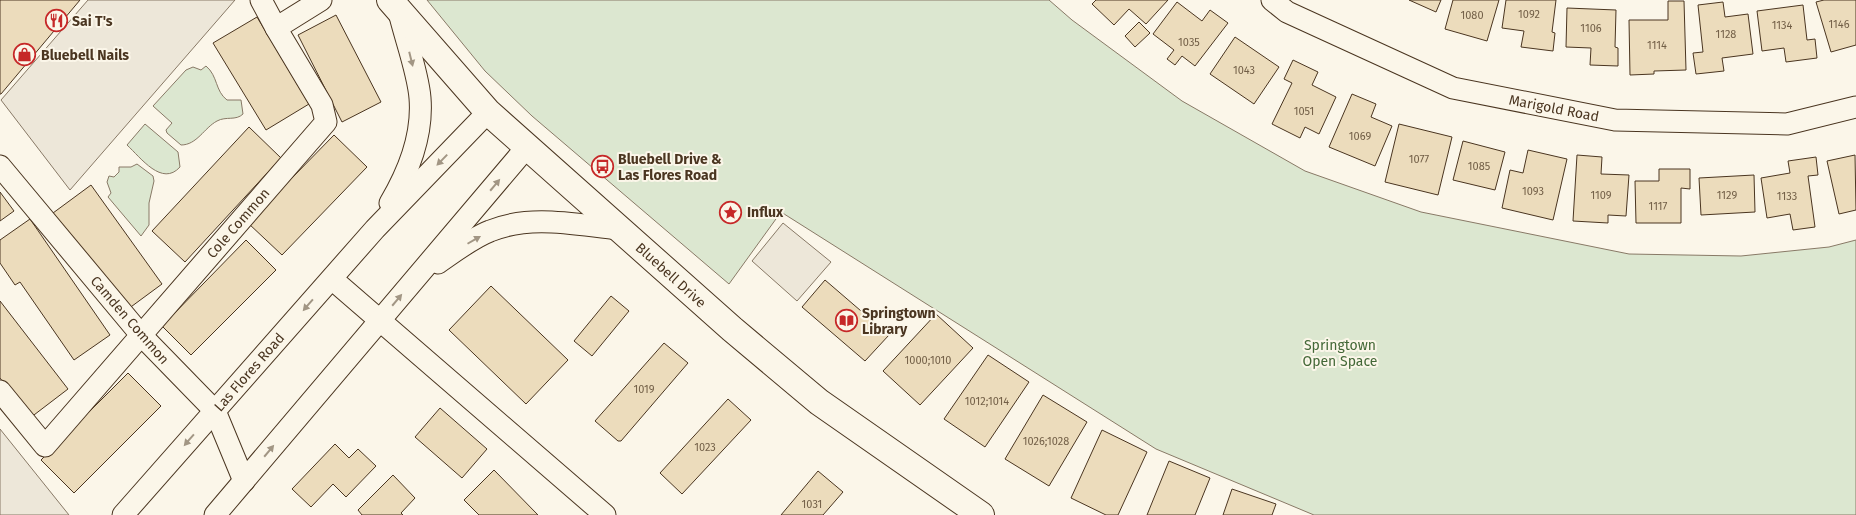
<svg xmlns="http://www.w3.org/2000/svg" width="1856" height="515" viewBox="0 0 1856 515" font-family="'Fira Sans',sans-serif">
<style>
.green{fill:#dce7d0;stroke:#887966}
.parking{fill:#ede7d9;stroke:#887966}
.building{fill:#ecdcbc;stroke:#4a3520}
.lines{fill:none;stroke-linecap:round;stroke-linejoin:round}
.minor-casing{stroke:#4a3520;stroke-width:23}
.tertiary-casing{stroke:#4a3520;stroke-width:28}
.minor{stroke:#fbf6e9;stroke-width:21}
.tertiary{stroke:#fbf6e9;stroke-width:26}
.oneway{fill:#a29684}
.labels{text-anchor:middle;stroke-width:4;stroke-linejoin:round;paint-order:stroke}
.number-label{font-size:11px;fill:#725f47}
.poi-label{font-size:14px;font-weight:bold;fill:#4a3520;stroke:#fbf6e9;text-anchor:start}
.street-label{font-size:14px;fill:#4a3520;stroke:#fbf6e9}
.park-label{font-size:14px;fill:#436837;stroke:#fbf6e9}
</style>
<rect width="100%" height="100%" fill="#fbf6e9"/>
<g class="green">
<path d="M427 0H1049L1072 20 1182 101 1305 171 1421 212 1629 254 1741 256 1829 247 1856 240V515H1314L1156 449 781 212 729 284 532 116 485 71Z"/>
<path d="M206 66C218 76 215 91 227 100H241L243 114C236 121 226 116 217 121 204 128 197 145 181 145L167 133 166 130 172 123 153 106 186 70 193 67 201 70Z"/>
<path d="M145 124 178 152 180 167C162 187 141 158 127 145Z"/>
<path d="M137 164 153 176 154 181 149 203V225L141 236 108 197 111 193 107 182 109 176 114 177 119 172V167H131Z"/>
</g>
<g class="parking">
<path d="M88 0H235L70 190 1 100Z"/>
<path d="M783 223 831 262 797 301 752 261Z"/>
<path d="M0 429 69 515H0Z"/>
</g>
<g class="building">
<path d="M0 0H80L1 94H0Z"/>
<path d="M1096 0H1168L1146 24 1129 9 1114 25 1092 4Z"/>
<path d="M1409 0H1441L1436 12Z"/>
<path d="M1453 0H1499L1487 41 1445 29Z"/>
<path d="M1506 0H1556L1552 32 1555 33 1553 51 1521 47 1524 31 1502 28Z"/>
<path d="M1824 0H1856V45L1831 52 1816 2Z"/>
<path d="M1668 1H1684L1686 70 1654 71V74L1630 75 1629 20H1668Z"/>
<path d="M1177 2 1202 21 1210 10 1228 23 1195 66 1182 56 1175 65 1167 59 1174 50 1153 34Z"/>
<path d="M1723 2 1725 17 1748 14 1753 54 1722 58 1724 71 1696 74 1693 53 1703 52 1698 5Z"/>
<path d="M1803 5 1807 40 1815 39 1817 58 1786 62 1784 48 1762 51 1757 11Z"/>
<path d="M1567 8 1616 10 1615 47 1618 48V66L1590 65 1591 48 1566 47Z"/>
<path d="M336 15 381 102 342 122 298 35Z"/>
<path d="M257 17 309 104 266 130 213 43Z"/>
<path d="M1139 22 1150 33 1135 47 1125 36Z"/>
<path d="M1235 37 1279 67 1254 104 1210 74Z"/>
<path d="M1293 60 1318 72 1312 85 1336 97 1319 134 1305 127 1300 138 1272 124 1292 83 1284 79Z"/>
<path d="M1352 94 1376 104 1371 117 1392 126 1375 166 1329 147Z"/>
<path d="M1399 124 1452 137 1438 195 1385 182Z"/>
<path d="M249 127 281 158 185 262 152 231Z"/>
<path d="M334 135 367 167 282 255 248 223Z"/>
<path d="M1463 141 1505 152 1495 190 1453 180Z"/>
<path d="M1528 150 1567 159 1553 220 1502 208 1510 170 1523 173Z"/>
<path d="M1577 155 1602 157 1601 174 1629 175 1626 216 1608 215V223L1573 221Z"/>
<path d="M1855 155 1856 210 1839 214 1827 161Z"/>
<path d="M1816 157 1818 175 1808 176 1815 227 1793 230 1790 214 1767 218 1761 178 1790 173 1788 161Z"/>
<path d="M1659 169H1690V189L1681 188V223H1636L1635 181H1659Z"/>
<path d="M1754 175 1755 212 1701 215 1699 178Z"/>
<path d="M91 185 162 284 124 312 53 213Z"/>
<path d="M0 192 14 211 0 221Z"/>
<path d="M30 219 110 335 74 360 20 282 15 285 0 263V240Z"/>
<path d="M246 240 276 270 191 355 162 326Z"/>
<path d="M825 280 889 335 865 361 802 307Z"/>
<path d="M491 286 568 360 526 404 449 330Z"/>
<path d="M611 296 629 311 592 356 574 341Z"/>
<path d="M0 301 68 389 30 418 0 378Z"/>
<path d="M936 314 973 348 920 405 883 371Z"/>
<path d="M664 343 688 363 621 441H618L595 421Z"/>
<path d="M988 355 1029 382 985 447 944 419Z"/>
<path d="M128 373 161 406 74 493 41 460Z"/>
<path d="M1043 395 1087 422 1049 486 1005 459Z"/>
<path d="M728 399 751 420 682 494 660 473Z"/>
<path d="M440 408 487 449 462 478 415 437Z"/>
<path d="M1102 430 1147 452 1118 515H1106L1071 498Z"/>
<path d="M335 444 349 458 358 449 376 466 346 497 333 484 311 507 292 489Z"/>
<path d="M1169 461 1210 478 1195 515H1147Z"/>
<path d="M494 470 538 515H479L464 500Z"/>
<path d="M818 471 843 492 823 515H781Z"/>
<path d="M393 475 415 498 401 513 403 515H362L358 510Z"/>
<path d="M1232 489 1276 504 1272 515H1223Z"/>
</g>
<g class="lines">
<defs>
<g id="minor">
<path d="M261 0 276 28"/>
<path d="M1272 0 1287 12 1453 88 1615 120 1787 124 1856 107"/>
<path d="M0 166 141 335 215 411 244 481"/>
<path d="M390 203C409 171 423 135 420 98 418 72 405 38 399 12"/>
<path d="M438 263C454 252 472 238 490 231 531 214 577 225 619 229"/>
<path d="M332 279 605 515"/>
<path d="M0 391 45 446 326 122 322 105 276 28 321 0"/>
<path d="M123 515 375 229 488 112"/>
<path d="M215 515 526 148"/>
</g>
<path id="tertiary" d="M390 0 488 112 732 329 819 402 981 515"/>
</defs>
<use href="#minor" class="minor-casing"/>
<use href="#tertiary" class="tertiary-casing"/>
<use href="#minor" class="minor"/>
<use href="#tertiary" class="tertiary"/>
</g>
<defs><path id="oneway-solid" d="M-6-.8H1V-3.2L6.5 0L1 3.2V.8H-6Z" transform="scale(1.25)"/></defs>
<g class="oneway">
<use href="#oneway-solid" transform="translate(411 59) rotate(76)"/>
<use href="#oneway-solid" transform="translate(442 160) rotate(134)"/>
<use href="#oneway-solid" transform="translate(495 185) rotate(-50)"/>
<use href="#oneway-solid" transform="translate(474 240) rotate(-30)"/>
<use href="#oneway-solid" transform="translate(397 300) rotate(-50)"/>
<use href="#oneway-solid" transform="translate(308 305) rotate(131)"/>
<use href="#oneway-solid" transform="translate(189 440) rotate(131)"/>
<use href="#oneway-solid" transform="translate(269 451) rotate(-50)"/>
</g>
<defs>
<symbol id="restaurant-ring" viewBox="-11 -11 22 22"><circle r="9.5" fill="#fbf6e9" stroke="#c62828" stroke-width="1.5"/><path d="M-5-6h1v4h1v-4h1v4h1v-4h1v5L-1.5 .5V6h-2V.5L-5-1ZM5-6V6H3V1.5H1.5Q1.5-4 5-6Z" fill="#c62828"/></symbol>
<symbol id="shop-ring" viewBox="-11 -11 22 22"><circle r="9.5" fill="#fbf6e9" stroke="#c62828" stroke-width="1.5"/><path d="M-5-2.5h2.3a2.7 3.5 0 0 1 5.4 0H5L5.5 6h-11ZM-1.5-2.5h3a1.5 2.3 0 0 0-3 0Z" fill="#c62828"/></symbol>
<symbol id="bus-ring" viewBox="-11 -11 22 22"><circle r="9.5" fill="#fbf6e9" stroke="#c62828" stroke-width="1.5"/><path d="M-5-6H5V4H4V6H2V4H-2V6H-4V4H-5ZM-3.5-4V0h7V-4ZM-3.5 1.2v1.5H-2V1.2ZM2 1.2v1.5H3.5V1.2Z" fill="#c62828"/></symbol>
<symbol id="sight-ring" viewBox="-11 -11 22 22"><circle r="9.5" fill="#fbf6e9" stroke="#c62828" stroke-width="1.5"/><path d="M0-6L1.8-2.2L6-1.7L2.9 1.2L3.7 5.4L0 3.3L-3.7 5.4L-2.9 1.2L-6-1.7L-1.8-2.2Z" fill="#c62828"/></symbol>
<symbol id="library-ring" viewBox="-11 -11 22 22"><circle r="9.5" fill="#fbf6e9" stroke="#c62828" stroke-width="1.5"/><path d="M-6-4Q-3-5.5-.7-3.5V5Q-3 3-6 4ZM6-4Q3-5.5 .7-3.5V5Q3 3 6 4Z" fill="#c62828"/></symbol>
</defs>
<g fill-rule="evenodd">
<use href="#restaurant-ring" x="44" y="8" width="25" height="25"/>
<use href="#shop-ring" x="12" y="42" width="25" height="25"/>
<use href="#bus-ring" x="590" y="154" width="25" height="25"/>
<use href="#sight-ring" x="718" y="200" width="25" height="25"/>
<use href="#library-ring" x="834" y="308" width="25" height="25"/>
</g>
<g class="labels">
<g class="number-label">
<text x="1529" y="18">1092</text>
<text x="1472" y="19">1080</text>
<text x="1839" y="28">1146</text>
<text x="1782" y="29">1134</text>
<text x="1591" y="32">1106</text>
<text x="1726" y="38">1128</text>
<text x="1189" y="46">1035</text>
<text x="1657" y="49">1114</text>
<text x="1244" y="74">1043</text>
<text x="1304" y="115">1051</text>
<text x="1360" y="140">1069</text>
<text x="1419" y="163">1077</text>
<text x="1479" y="170">1085</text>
<text x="1533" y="195">1093</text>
<text x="1601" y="199">1109</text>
<text x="1727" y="199">1129</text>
<text x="1787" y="200">1133</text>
<text x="1658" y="210">1117</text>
<text x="928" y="364">1000;1010</text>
<text x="644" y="393">1019</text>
<text x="987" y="405">1012;1014</text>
<text x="1046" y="445">1026;1028</text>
<text x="705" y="451">1023</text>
<text x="812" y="508">1031</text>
</g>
<g class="poi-label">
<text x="72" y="26">Sai T's</text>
<text x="41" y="60">Bluebell Nails</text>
<text x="618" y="164">Bluebell Drive &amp;<tspan x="618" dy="16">Las Flores Road</tspan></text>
<text x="747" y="217">Influx</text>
<text x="862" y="318">Springtown<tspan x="862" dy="16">Library</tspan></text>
</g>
<g class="street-label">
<text transform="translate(1554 108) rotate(11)" y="5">Marigold Road</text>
<text transform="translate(238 223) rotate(-49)" y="5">Cole Common</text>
<text transform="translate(671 275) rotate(42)" y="5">Bluebell Drive</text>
<text transform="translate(130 320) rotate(49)" y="5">Camden Common</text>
<text transform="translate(249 372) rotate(-49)" y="5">Las Flores Road</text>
</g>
<g class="park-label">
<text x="1340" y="350">Springtown<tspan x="1340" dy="16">Open Space</tspan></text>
</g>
</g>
</svg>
